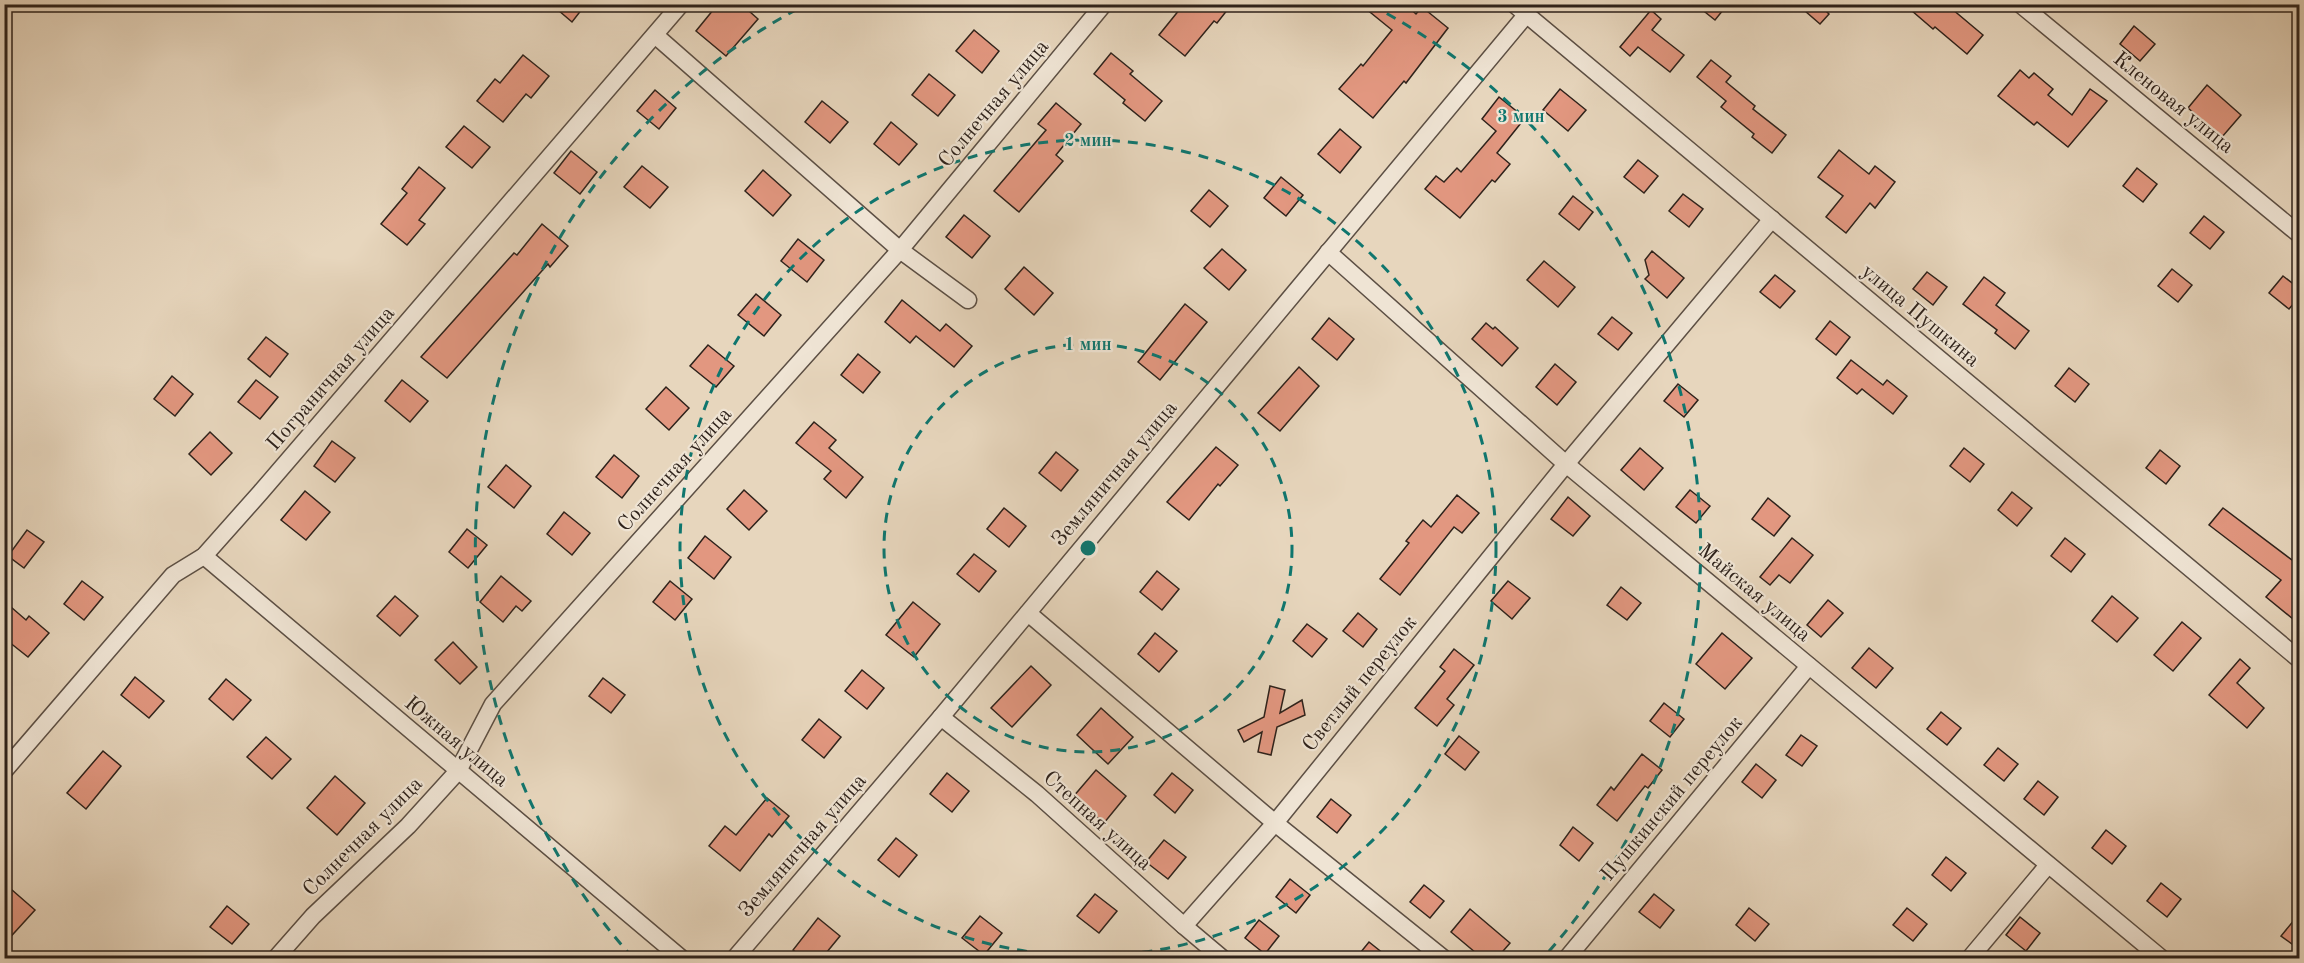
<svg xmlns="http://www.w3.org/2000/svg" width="2304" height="963" viewBox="0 0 2304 963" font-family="'Old Standard TT',serif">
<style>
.building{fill:#e29780;stroke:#2e221b;stroke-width:1.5}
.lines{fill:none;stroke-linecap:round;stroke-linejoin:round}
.minor-casing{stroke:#5c4f44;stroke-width:19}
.minor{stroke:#efe4d4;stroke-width:16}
.ring{fill:none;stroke:#0f766e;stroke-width:3;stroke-dasharray:10 8}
.labels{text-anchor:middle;stroke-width:4.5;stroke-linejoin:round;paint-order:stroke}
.street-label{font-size:21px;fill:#2e221b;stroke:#efe4d4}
.centre{fill:#0f766e;stroke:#efe4d4;stroke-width:3}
.ring-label{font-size:18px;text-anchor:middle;font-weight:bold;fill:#0f766e;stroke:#efe4d4;stroke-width:4.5;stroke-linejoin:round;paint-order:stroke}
</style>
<rect width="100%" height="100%" fill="#e7d6bd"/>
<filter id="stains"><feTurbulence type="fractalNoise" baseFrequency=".00333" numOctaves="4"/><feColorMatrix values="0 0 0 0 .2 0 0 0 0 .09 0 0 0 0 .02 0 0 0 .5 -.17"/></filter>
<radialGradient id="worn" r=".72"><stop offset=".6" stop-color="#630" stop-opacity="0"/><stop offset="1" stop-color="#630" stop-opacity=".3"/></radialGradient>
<g class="building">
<path d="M551 4H586L572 22Z"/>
<path d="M718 4H741L758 19 726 56 696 31Z"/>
<path d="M1184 4H1232L1217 23 1214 21 1185 56 1159 35Z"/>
<path d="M1360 4H1405L1416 14 1422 7 1448 28 1406 83 1404 81 1373 118 1339 89 1361 64 1363 66 1392 30Z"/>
<path d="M1695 4H1728L1715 20Z"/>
<path d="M1797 4H1819L1829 14 1820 24Z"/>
<path d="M1904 4H1946L1983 35 1967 54 1935 27 1933 29Z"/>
<path d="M1651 10 1661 19 1652 30 1684 55 1670 72 1638 47 1630 56 1620 47Z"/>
<path d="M2134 26 2155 44 2140 61 2120 44Z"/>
<path d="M974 30 999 51 982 73 956 51Z"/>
<path d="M1111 53 1133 71 1130 74 1162 101 1145 121 1123 103 1125 100 1094 74Z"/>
<path d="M523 55 549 76 531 98 526 94 503 122 477 101 495 79 500 83Z"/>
<path d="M1711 60 1731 76 1726 82 1755 106 1753 109 1786 135 1772 153 1752 137 1754 134 1721 107 1726 101 1697 77Z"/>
<path d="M2020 70 2029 78 2034 73 2053 89 2048 95 2072 115 2090 89 2107 101 2068 147 2037 122 2034 125 1998 96Z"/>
<path d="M929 74 955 95 938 116 912 95Z"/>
<path d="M2207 85 2241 115 2222 137 2188 108Z"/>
<path d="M1560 89 1586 110 1568 131 1543 110Z"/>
<path d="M655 90 676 108 659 129 637 111Z"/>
<path d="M1499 97 1525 118 1497 153 1510 164 1495 182 1492 180 1460 218 1425 189 1436 176 1444 182 1457 168 1461 172 1496 131 1482 119Z"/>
<path d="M822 101 848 122 830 143 805 122Z"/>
<path d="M1056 103 1081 124 1056 155 1063 161 1019 212 994 191 1046 130 1038 124Z"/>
<path d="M891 122 917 144 899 165 874 144Z"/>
<path d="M464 126 490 147 472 168 446 147Z"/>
<path d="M1340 129 1361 147 1340 173 1318 154Z"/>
<path d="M1839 150 1869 174 1875 166 1895 182 1875 208 1870 203 1846 233 1826 217 1843 196 1818 177Z"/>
<path d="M571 151 597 172 580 194 554 173Z"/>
<path d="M1638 160 1658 176 1644 193 1624 177Z"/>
<path d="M642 166 668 187 650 208 624 187Z"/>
<path d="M419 167 445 188 419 220 425 224 407 245 381 224 407 193 402 189Z"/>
<path d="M2137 168 2157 184 2143 202 2123 186Z"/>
<path d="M763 170 791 195 773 216 745 191Z"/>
<path d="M1281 177 1303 195 1286 216 1264 198Z"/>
<path d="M1209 190 1228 206 1210 227 1191 211Z"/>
<path d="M1683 194 1703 209 1689 227 1669 211Z"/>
<path d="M1573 196 1593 212 1579 230 1559 214Z"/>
<path d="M964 215 990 236 972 258 946 237Z"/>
<path d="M2204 216 2224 232 2210 249 2190 233Z"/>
<path d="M542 224 568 246 550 267 548 264 447 378 421 357 514 253 517 255Z"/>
<path d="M798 239 824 260 807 282 781 261Z"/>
<path d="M1222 249 1246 270 1229 290 1204 268Z"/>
<path d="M1652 251 1684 278 1667 298 1645 279 1649 275 1645 260Z"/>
<path d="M1544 261 1575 287 1558 307 1527 280Z"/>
<path d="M1024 267 1053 293 1034 315 1005 289Z"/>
<path d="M2172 269 2192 285 2178 302 2158 286Z"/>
<path d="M1927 272 1947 287 1933 305 1913 289Z"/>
<path d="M1775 275 1795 291 1780 308 1760 292Z"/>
<path d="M2283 276 2300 289V296L2289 309 2269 293Z"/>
<path d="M1984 277 2005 293 1996 305 2029 331 2015 349 1995 333 1997 330 1963 304Z"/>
<path d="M756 294 781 315 764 336 738 315Z"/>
<path d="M902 300 940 331 946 324 972 346 954 367 916 336 910 343 885 322Z"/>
<path d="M1185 304 1207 322 1160 380 1138 362Z"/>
<path d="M1612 317 1632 333 1618 350 1598 334Z"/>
<path d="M1329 318 1354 339 1337 360 1312 339Z"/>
<path d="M1830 321 1850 337 1836 355 1816 339Z"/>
<path d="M1486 323 1493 329 1495 327 1518 348 1502 366 1472 339Z"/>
<path d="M266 337 288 354 270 377 248 359Z"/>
<path d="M708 345 734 366 716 387 690 366Z"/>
<path d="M858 354 880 372 863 393 841 375Z"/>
<path d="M1851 360 1883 385 1887 380 1907 396 1893 414 1862 389 1857 394 1837 378Z"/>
<path d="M1555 364 1576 382 1557 405 1536 387Z"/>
<path d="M1299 367 1319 386 1280 431 1258 413Z"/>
<path d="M2069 368 2089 384 2075 402 2055 386Z"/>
<path d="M172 376 193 394 175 416 154 399Z"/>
<path d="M256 380 278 397 260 419 238 402Z"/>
<path d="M402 380 428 401 410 422 385 401Z"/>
<path d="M1678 384 1698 400 1684 417 1664 401Z"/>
<path d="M666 387 689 408 669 430 646 409Z"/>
<path d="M814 422 836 440 829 448 863 477 846 498 824 479 831 471 796 443Z"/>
<path d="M210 432 232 453 211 475 189 454Z"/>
<path d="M332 441 355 458 335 482 314 466Z"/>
<path d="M1216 447 1238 465 1220 486 1218 484 1189 520 1167 502Z"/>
<path d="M1640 448 1663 468 1644 490 1621 470Z"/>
<path d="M1964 448 1984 464 1970 482 1950 466Z"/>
<path d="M2160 450 2180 466 2166 484 2146 468Z"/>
<path d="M1056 452 1078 470 1061 491 1039 473Z"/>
<path d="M614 455 639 476 622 498 596 477Z"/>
<path d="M506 465 531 486 514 508 488 487Z"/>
<path d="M744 490 767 511 749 530 727 509Z"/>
<path d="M1690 490 1710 506 1696 523 1676 507Z"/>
<path d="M305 491 330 512 306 540 281 520Z"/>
<path d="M2012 492 2032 508 2017 526 1998 510Z"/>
<path d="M1457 495 1479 513 1462 533 1454 527 1400 595 1380 579 1409 543 1406 541 1423 520 1431 527Z"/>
<path d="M1568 497 1590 516 1573 536 1551 519Z"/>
<path d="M1768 498 1790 516 1774 536 1752 519Z"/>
<path d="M1004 508 1026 526 1009 547 987 529Z"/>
<path d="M2223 508 2300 566V611L2293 619 2266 597 2281 580 2209 525Z"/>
<path d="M564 512 590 533 572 555 547 534Z"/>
<path d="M467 529 487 545 468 568 449 552Z"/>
<path d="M27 530 44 542 24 568 8 556Z"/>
<path d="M705 536 731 557 714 579 688 558Z"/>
<path d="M1792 538 1813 555 1790 583 1779 575 1770 585 1760 577Z"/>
<path d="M2065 538 2085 554 2071 572 2051 556Z"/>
<path d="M974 554 996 571 979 592 957 574Z"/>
<path d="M1157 571 1179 589 1162 610 1140 592Z"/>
<path d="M501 576 531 601 522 611 516 606 503 622 480 602Z"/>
<path d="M82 581 103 597 84 620 64 604Z"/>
<path d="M670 581 692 599 675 620 653 602Z"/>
<path d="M1508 581 1530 598 1512 619 1491 601Z"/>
<path d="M1621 587 1641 603 1627 620 1607 605Z"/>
<path d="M395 596 418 616 400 636 377 616Z"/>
<path d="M2112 596 2138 618 2117 642 2092 621Z"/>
<path d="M1828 600 1843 613 1821 637 1807 625Z"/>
<path d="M4 601 26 620 29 616 49 633 28 657 4 638Z"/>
<path d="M913 602 940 624 914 657 886 635Z"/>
<path d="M1358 613 1377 629 1363 647 1343 631Z"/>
<path d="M2182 622 2201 638 2173 671 2154 655Z"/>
<path d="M1307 624 1327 639 1312 657 1293 641Z"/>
<path d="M1155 633 1177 651 1159 672 1138 654Z"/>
<path d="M1722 633 1752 658 1725 689 1696 664Z"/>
<path d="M453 642 477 667 460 684 435 660Z"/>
<path d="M1869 648 1893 668 1876 688 1852 668Z"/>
<path d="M1454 649 1474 665 1447 699 1454 705 1437 726 1415 708 1445 671 1440 667Z"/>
<path d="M2240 659 2250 668 2237 683 2264 708 2247 728 2209 695Z"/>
<path d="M1031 666 1051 685 1012 727 991 708Z"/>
<path d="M862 670 884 688 867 709 845 691Z"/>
<path d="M135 677 164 701 149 718 121 695Z"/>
<path d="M603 678 625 695 611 713 589 696Z"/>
<path d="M226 679 251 700 233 720 209 699Z"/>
<path d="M1270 686 1285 690 1280 713 1302 700 1305 715 1277 727 1271 755 1258 752 1262 732 1244 742 1238 730 1264 717Z"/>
<path d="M1664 703 1684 719 1670 737 1650 721Z"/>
<path d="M1101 708 1133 737 1108 764 1077 735Z"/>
<path d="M1941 712 1961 728 1947 745 1927 729Z"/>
<path d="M819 719 841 737 824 758 802 740Z"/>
<path d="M1801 735 1817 746 1802 766 1786 755Z"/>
<path d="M1459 736 1479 752 1465 770 1445 754Z"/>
<path d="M266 737 291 759 272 779 247 757Z"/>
<path d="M1998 748 2018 764 2004 781 1984 765Z"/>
<path d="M103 751 121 766 86 809 67 793Z"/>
<path d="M1642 754 1662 770 1648 788 1645 786 1617 821 1597 805 1611 787 1614 790Z"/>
<path d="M1756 764 1776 780 1762 798 1742 782Z"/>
<path d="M1096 770 1126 796 1104 823 1073 797Z"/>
<path d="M947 773 969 791 952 812 930 794Z"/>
<path d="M1172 773 1193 790 1175 813 1154 795Z"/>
<path d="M335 776 365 803 337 835 307 808Z"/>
<path d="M2038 781 2058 797 2044 815 2024 799Z"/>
<path d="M767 798 789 816 772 837 769 834 740 871 709 846 725 826 736 835Z"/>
<path d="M1331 799 1351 815 1337 833 1317 817Z"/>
<path d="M1573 827 1593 843 1579 861 1560 845Z"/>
<path d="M2106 830 2126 846 2112 864 2092 848Z"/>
<path d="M896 838 917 855 899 877 878 860Z"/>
<path d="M1164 840 1186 857 1168 879 1146 862Z"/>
<path d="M1946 857 1966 873 1951 891 1932 875Z"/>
<path d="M1290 879 1310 895 1296 913 1276 897Z"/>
<path d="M4 883 35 910 4 944Z"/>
<path d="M2161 883 2181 899 2167 917 2147 901Z"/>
<path d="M1424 885 1444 901 1430 918 1410 902Z"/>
<path d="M1095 894 1117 911 1099 933 1077 916Z"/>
<path d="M1654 894 1674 910 1660 928 1639 912Z"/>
<path d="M227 906 249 924 232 944 210 927Z"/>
<path d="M1749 908 1769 924 1755 941 1736 925Z"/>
<path d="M1907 908 1927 924 1913 941 1893 925Z"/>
<path d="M1470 909 1510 943 1497 958H1482L1451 932Z"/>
<path d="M2300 913V950L2281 936Z"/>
<path d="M980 916 1002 933 984 955 962 938Z"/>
<path d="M2020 917 2040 933 2026 951 2006 935Z"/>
<path d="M818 918 840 936 822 958H804L793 950Z"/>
<path d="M1259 920 1279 936 1265 954 1245 938Z"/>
<path d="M1369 942 1389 958H1356Z"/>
</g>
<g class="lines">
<defs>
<g id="minor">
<path d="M1514 4 2300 660"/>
<path d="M2020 4 2300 235"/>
<path d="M655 35 900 250 968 300"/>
<path d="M1328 252 1566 464 2161 958"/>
<path d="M204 556 681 958"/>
<path d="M1028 613 1275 823 1443 958"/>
<path d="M941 717 1037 794 1184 926 1222 958"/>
<path d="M4 771 173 575 204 556 260 493 681 4"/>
<path d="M1184 926 1275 823 1566 464 1772 219"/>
<path d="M276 958 313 916 408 826 458 771 493 704 900 250 1104 4"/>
<path d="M735 958 941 717 1526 15"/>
<path d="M1567 958 1809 666"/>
<path d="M1970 958 2048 865"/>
</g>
</defs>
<use href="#minor" class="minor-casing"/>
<use href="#minor" class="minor"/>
</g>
<g class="ring">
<circle cx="1088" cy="548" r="204"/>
<circle cx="1088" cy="548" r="408"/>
<path d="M633 958A612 612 0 0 1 805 5M1371 5A612 612 0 0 1 1543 958"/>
</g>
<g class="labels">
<g class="street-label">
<text transform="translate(2174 102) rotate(39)" y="7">Кленовая улица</text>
<text transform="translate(993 103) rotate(-50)" y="7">Солнечная улица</text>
<text transform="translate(1921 315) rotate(40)" y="7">улица Пушкина</text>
<text transform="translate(330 378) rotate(-49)" y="7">Пограничная улица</text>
<text transform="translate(674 469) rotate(-48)" y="7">Солнечная улица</text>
<text transform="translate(1114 473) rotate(-50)" y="7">Земляничная улица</text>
<text transform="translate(1755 592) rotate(40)" y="7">Майская улица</text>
<text transform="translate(1359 683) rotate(-51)" y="7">Светлый переулок</text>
<text transform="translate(457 741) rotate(40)" y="7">Южная улица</text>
<text transform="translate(1671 798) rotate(-50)" y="7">Пушкинский переулок</text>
<text transform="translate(1098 820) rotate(42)" y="7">Степная улица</text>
<text transform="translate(362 836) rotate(-45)" y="7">Солнечная улица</text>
<text transform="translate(802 845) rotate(-49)" y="7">Земляничная улица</text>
</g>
</g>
<circle cx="1088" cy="548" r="9" class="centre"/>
<g class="ring-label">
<text x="1521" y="122">3 мин</text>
<text x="1088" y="146">2 мин</text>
<text x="1088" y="350">1 мин</text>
</g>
<rect width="2304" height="963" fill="none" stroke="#e7d6bd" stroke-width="24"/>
<rect x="6" y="6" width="2292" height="951" fill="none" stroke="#2e221b" stroke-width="3"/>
<rect x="12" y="12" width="2280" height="939" fill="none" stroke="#2e221b" stroke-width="1.5"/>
<rect width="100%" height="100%" filter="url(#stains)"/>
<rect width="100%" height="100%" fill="url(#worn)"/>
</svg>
